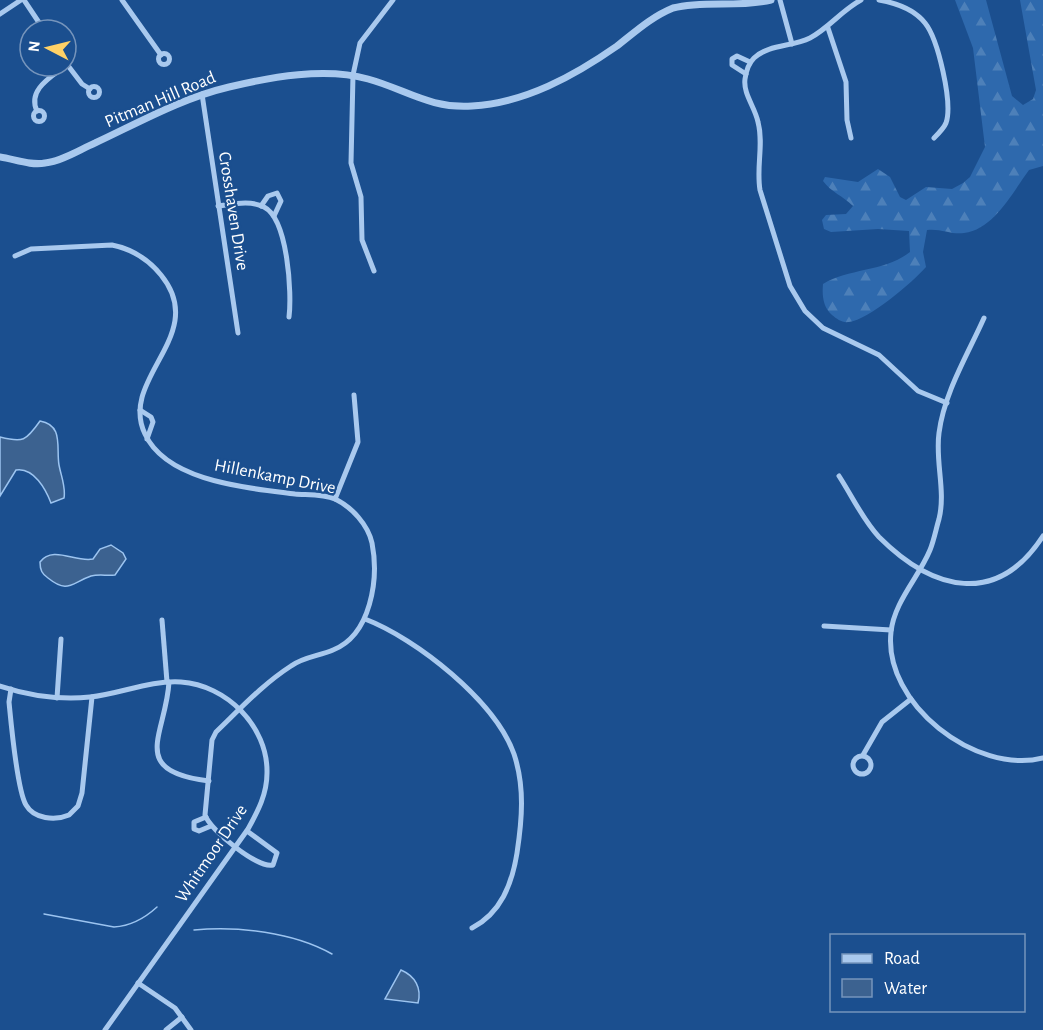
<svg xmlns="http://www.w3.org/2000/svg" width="1043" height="1030" viewBox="0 0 1043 1030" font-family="'Alegreya Sans',sans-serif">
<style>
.forest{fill:url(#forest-firs)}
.water{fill:#3c6290;stroke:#9cc4f0;stroke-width:1.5}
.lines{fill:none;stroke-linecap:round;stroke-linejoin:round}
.stream{stroke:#9cc4f0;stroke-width:1.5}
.minor{stroke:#a9c9ee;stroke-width:5}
.tertiary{stroke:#a9c9ee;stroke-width:7}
.labels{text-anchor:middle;stroke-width:4.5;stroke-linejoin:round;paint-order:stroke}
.street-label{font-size:18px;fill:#fff;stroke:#1b4f8f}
</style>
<defs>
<pattern id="forest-firs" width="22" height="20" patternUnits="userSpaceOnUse" patternTransform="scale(1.5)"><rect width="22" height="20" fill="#2e69ad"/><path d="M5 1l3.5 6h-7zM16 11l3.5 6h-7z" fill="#4d80b9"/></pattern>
</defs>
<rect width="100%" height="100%" fill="#1b4f8f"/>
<path class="forest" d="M955 0H986L1012 96 1023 105 1033 99 1036 90 1020 0H1043V166L1029 170C1012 193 994 229 964 233 952 235 940 228 927 230L923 252 926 267C913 282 868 320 849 322 842 323 837 319 832 315 823 307 822 296 823 284 849 268 885 272 910 252L909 231 878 229 831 232 824 229 822 220 826 215 846 214 853 206C843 196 831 192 823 181L825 177 858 182 878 169 890 177 900 197 906 200 926 187 952 189 963 183 970 177 985 147 973 48Z"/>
<g class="water">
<path d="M40 421C64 425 56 448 59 465 61 476 66 487 64 498L51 503C46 490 34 467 16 470L0 496V437C23 443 26 441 40 421Z"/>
<path d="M111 545 123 553 126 559 115 575C107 576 99 574 91 576 71 583 68 594 48 578 42 574 40 570 40 562 53 545 76 563 93 559L100 549Z"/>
<path d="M401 970C415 976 422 988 418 1003L385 999Z"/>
</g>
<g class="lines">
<g class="stream">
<path d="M44 914 114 927C130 926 145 918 157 907"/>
<path d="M194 930C238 926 293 932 332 954"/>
</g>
<g class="minor">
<path d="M24 0 44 30"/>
<path d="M122 0 161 55"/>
<path d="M780 0 792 44"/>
<path d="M861 0C842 10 829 28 810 38 792 47 769 44 754 58 749 63 746 72 745 79 743 94 755 107 758 122 764 144 756 167 760 190L790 286 805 311 823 328 879 355 918 391 947 403"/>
<path d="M879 0C896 3 914 9 925 23 938 39 953 103 946 123 944 128 938 134 934 138"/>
<path d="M0 14 21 0"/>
<path d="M828 28 846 82 847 120 851 138"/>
<circle cx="164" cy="59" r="5.5"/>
<path d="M66 63 82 84 90 89"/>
<path d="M746 74 732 65V59L737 56 750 62"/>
<circle cx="94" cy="92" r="5.5"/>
<path d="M202 94 238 333"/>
<circle cx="39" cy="116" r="5.5"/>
<path d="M37 111C27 90 51 77 65 66"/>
<path d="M218 206C234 204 250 200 264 207 288 219 292 294 289 317"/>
<path d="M261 206 268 196 277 193 281 201 274 216"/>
<path d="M15 256 31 249 112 245C132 249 148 259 161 275 210 335 118 378 145 434 167 482 249 488 295 494 307 495 324 494 335 499 352 507 368 525 372 543 379 579 371 635 333 650 319 656 303 657 291 666 263 684 240 709 216 732L212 740 205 815C210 830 258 869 273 865L277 853 247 831"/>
<path d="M374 271 362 240 361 197 351 163 353 75 360 43 393 0"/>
<path d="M984 318C968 354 944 393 939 433 935 461 946 491 939 519 936 529 934 540 930 550 919 577 894 602 891 632 883 704 976 775 1043 758"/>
<path d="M140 410 151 417 153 422 147 439"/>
<path d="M839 476C852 496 863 520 879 537 933 591 997 607 1043 536"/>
<path d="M335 499 358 442 354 395"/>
<path d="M365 619C417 639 495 701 514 754 525 787 522 820 517 853 512 884 501 913 472 928"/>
<path d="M162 620 167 682"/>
<path d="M824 626 891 630"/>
<path d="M169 682C166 735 127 771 209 781"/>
<path d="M0 686C30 696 58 700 90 697 120 694 150 680 181 682 226 685 268 726 267 773 267 794 258 811 248 829L105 1030"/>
<path d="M11 689 9 702C11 722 17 790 26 805 34 819 55 821 69 815L78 806 82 793 92 697"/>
<path d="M57 698 61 639"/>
<path d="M863 755 882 722 911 699"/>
<circle cx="862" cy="765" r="9"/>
<path d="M206 817 194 822V829L199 831 211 826"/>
<path d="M138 983 175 1008 191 1030"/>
<path d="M166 1030 182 1017"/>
</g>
<path class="tertiary" d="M0 157C14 159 31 166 45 163 62 161 79 150 95 143 138 123 182 98 229 87 271 77 325 67 368 79 405 89 430 109 472 106 525 103 574 76 617 46 635 32 651 17 673 8 705 0 739 8 771 0"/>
</g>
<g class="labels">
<g class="street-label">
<text transform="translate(160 99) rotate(-23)" y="6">Pitman Hill Road</text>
<text transform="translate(234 211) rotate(81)" y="6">Crosshaven Drive</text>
<text transform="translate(275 476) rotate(11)" y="6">Hillenkamp Drive</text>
<text transform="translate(211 853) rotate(-56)" y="6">Whitmoor Drive</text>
</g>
</g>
<rect x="830" y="934" width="195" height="78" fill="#1b4f8f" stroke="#7695bc" stroke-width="1.5"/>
<rect x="842" y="954" width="30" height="9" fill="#a9c9ee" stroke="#7695bc" stroke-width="1.5"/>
<text x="884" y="964" font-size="18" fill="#ffffff">Road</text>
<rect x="842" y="979" width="30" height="18" fill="#3c6290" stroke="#7695bc" stroke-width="1.5"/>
<text x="884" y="994" font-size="18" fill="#ffffff">Water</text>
<g transform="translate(48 48) rotate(277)"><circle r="28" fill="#1b4f8f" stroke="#7695bc" stroke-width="1.5"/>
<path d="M0-4.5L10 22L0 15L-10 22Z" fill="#ffd166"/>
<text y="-9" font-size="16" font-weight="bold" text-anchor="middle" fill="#ffffff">N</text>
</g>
</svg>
